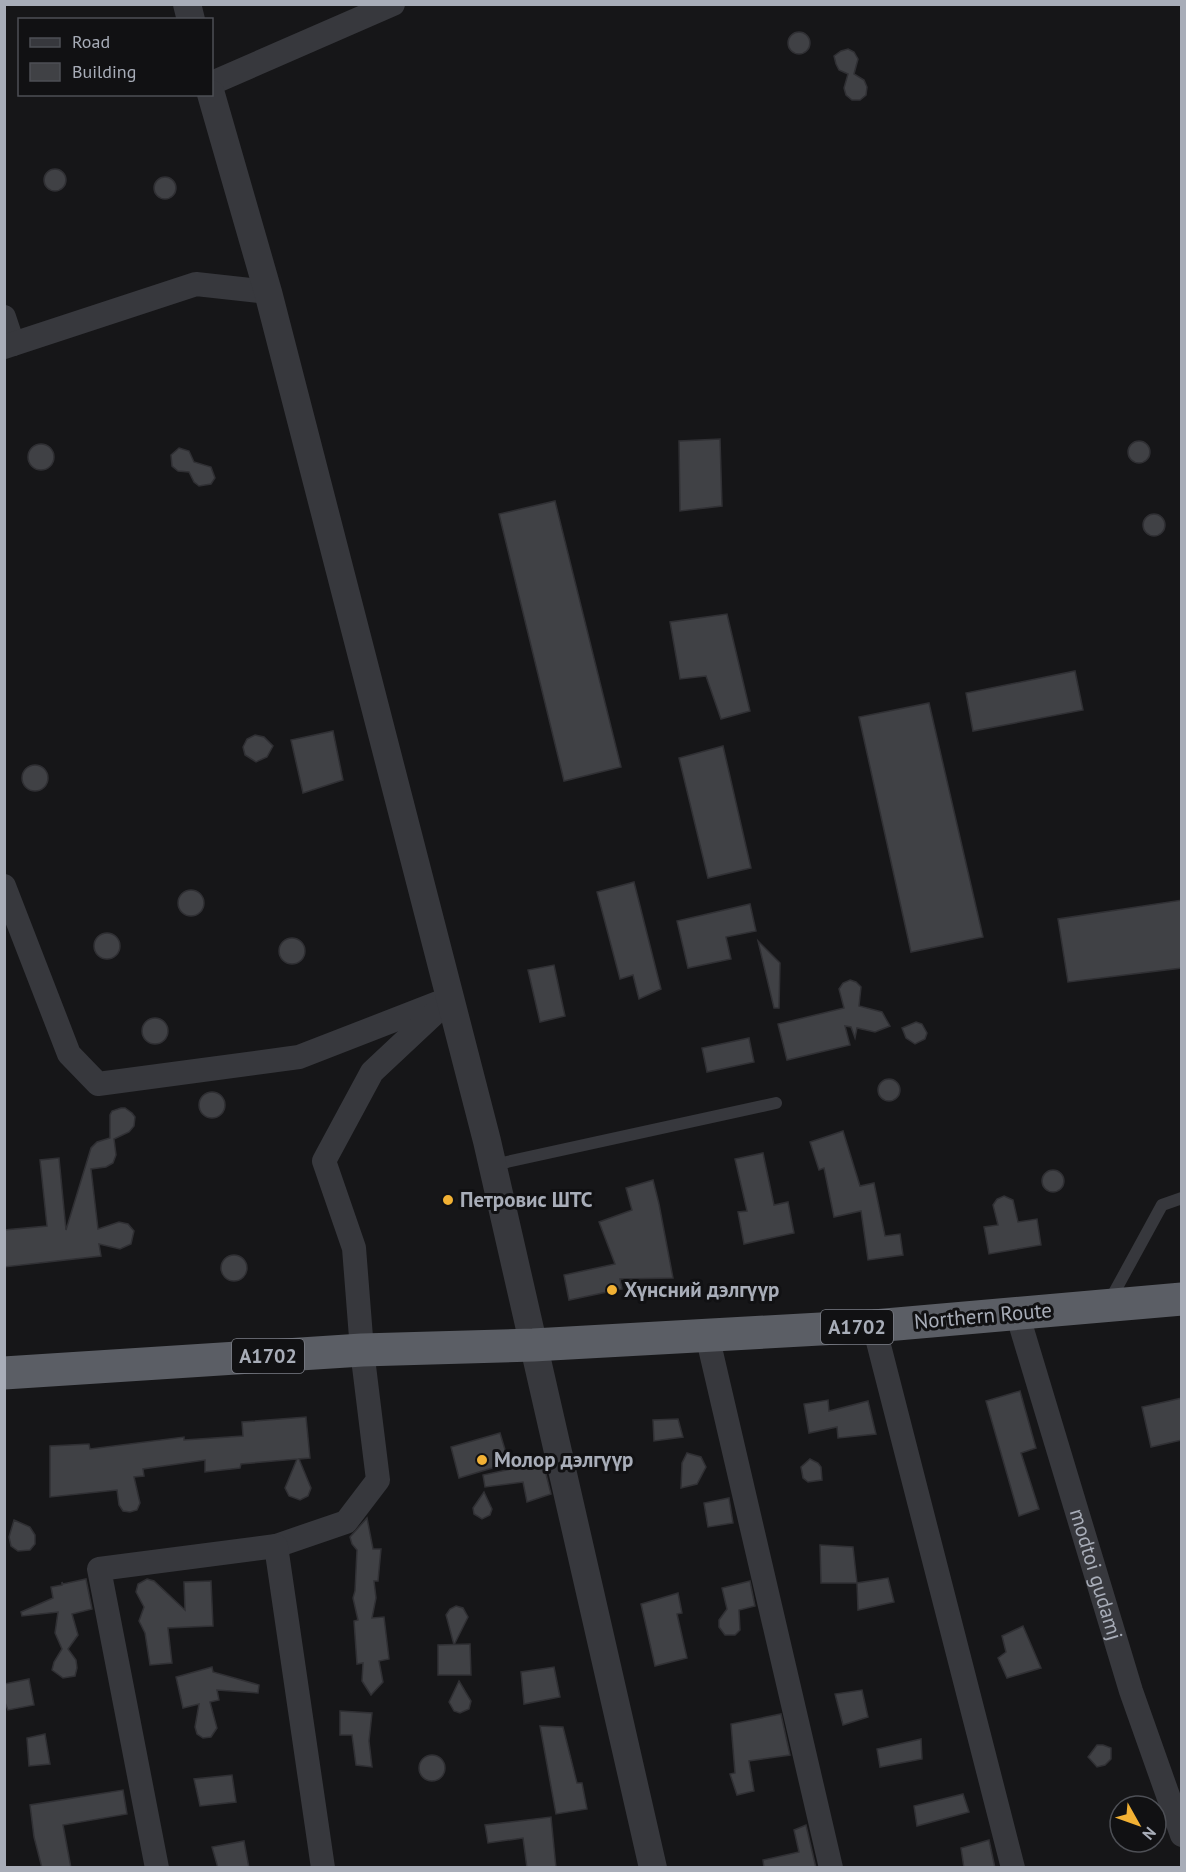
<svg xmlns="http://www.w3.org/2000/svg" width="1186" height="1872" viewBox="0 0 1186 1872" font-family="'PT Sans',sans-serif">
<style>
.building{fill:#404145;stroke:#303034;stroke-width:1.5}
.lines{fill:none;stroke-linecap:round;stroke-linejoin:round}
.service{stroke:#37383d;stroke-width:12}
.minor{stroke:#37383d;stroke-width:24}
.tertiary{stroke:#37383d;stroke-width:28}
.trunk{stroke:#5b5e65;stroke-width:33}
.poi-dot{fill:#f2b134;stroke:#111113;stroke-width:2}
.labels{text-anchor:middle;stroke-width:6;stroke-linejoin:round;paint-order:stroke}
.shield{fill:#111113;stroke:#7b7e86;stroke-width:1.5}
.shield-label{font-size:20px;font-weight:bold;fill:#a8adb8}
.poi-label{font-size:21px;font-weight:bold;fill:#a8adb8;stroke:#111113;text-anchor:start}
.street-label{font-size:21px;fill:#a8adb8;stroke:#111113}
</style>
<rect width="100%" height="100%" fill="#161618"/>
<g class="building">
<circle cx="799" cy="43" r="11"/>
<path d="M848 49 854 52 858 59 854 74 864 80 867 87 866 95 860 100H852L846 95 844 88 848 74 839 70 836 64 834 56 841 51Z"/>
<circle cx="55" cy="180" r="11"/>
<circle cx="165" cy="188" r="11"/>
<path d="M720 439 722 506 680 511 679 441Z"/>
<circle cx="1139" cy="452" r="11"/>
<circle cx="41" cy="457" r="13"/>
<path d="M179 448 189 451 194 462 211 467 215 478 211 484 199 486 194 482 189 472 178 471 172 466 171 455Z"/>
<path d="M555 501 621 767 564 781 499 514Z"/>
<circle cx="1154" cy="525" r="11"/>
<path d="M727 614 750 711 721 719 706 676 680 679 670 622Z"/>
<path d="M1075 671 1083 710 973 731 966 693Z"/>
<path d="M929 703 983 937 911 952 859 717Z"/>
<path d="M333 731 343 780 303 793 291 740Z"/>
<path d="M255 735 264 737 273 746 267 757 256 762 245 755 243 747 247 739Z"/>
<path d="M723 746 751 868 708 878 679 758Z"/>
<circle cx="35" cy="778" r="13"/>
<path d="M634 882 661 989 639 999 633 975 620 979 597 892Z"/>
<circle cx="191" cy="903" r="13"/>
<path d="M1182 900V968L1068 982 1058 919Z"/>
<path d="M750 904 756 931 726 937 731 959 688 968 677 921Z"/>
<circle cx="107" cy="946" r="13"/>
<circle cx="292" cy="951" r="13"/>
<path d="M758 941 780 963 779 1008H774Z"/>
<path d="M554 965 565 1016 540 1022 528 970Z"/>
<path d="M850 980 856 982 861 987 859 1006 882 1012 890 1026 875 1032 857 1028 855 1038 851 1027 845 1026 850 1045 787 1060 778 1024 844 1008 839 989 843 983Z"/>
<circle cx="155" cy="1031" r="13"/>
<path d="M916 1022 922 1024 927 1033 925 1039 915 1044 906 1038 902 1028Z"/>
<path d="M749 1038 754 1062 707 1072 702 1048Z"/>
<circle cx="889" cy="1090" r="11"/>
<circle cx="212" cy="1105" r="13"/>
<path d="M121 1108H125L132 1113 135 1117 134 1126 129 1132 114 1139 116 1155 113 1163 106 1167 91 1169 98 1229 119 1222 128 1224 134 1231 131 1244 120 1249 99 1244 101 1256 4 1267V1230L47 1226 40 1160 59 1158 66 1230 91 1148 97 1142 110 1138V1115L112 1111Z"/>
<path d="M843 1131 860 1186 874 1183 885 1236 900 1234 903 1255 868 1260 861 1211 834 1217 824 1168 819 1170 810 1142Z"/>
<path d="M763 1153 774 1205 788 1202 794 1233 744 1244 738 1212 747 1211 735 1159Z"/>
<circle cx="1053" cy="1181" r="11"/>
<path d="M653 1180 659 1204 673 1278 620 1279 622 1289 569 1300 564 1275 615 1264 599 1222 632 1210 626 1188Z"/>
<path d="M1004 1196 1013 1200 1018 1222 1037 1219 1041 1245 989 1254 984 1227 998 1225 993 1205 997 1199Z"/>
<circle cx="234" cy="1268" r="13"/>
<path d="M1020 1391 1036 1448 1021 1453 1039 1509 1019 1516 986 1401Z"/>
<path d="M1182 1398V1440L1151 1447 1142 1407Z"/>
<path d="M828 1400 829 1411 868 1401 876 1434 838 1438 837 1427 809 1433 804 1404Z"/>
<path d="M306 1417 310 1458 299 1459 311 1488 308 1496 300 1500 289 1496 285 1488 297 1459 241 1464 240 1468 205 1472V1460L143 1469 144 1476 134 1477 140 1503 137 1510 130 1512 123 1511 119 1505 117 1490 50 1497V1446L89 1444 90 1449 184 1437V1440L243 1436 242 1422Z"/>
<path d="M678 1419 683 1437 654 1441 653 1420Z"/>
<path d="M500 1433 509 1463 459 1478 451 1447Z"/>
<path d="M687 1453 701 1457 706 1467 697 1484 681 1488 682 1463Z"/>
<path d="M810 1459 818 1463 821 1467 822 1480 808 1482 803 1478 801 1467Z"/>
<path d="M543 1462 551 1494 527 1502 523 1482 485 1487 483 1475Z"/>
<path d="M484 1492 492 1509 490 1515 482 1519 474 1514 473 1508Z"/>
<path d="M729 1498 733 1523 708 1527 704 1503Z"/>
<path d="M367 1518 373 1549H381L378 1581H374L376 1598 372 1618 384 1617 389 1659 379 1661 383 1682 371 1695 362 1681 363 1663 357 1664 354 1621 358 1620 353 1598 355 1591 357 1550 352 1544 350 1537Z"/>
<path d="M14 1520 30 1527 35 1535V1544L30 1550 18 1551 11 1546 9 1537Z"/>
<path d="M820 1545 853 1547 857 1583H821Z"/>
<path d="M888 1578 894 1602 858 1610 857 1583Z"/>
<path d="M86 1579 92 1609 72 1614 78 1635 68 1649 76 1660 77 1668 75 1676 63 1678 52 1670 54 1662 62 1649 55 1633 58 1612 22 1616 21 1612 53 1598 51 1587 62 1585V1582L63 1584Z"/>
<path d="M147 1579 154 1581 185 1610 184 1582 211 1581 213 1626 168 1628 172 1663 150 1665 145 1633 139 1621 144 1607 136 1592 138 1584Z"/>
<path d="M750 1581 755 1606 739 1610 740 1630 735 1635H725L719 1627V1620L727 1609 722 1588Z"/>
<path d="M678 1593 682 1613 677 1614 687 1658 655 1666 641 1604Z"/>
<path d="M456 1606 463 1608 468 1617 454 1645 446 1615 450 1609Z"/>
<path d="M1023 1626 1041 1668 1007 1678 998 1658 1006 1652 1002 1636Z"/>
<path d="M470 1644 471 1675H438V1645Z"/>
<path d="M212 1667 213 1672 259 1685 258 1693 217 1690 219 1700 210 1702 217 1728 211 1737 203 1738 197 1734 195 1727 199 1704 183 1708 176 1677Z"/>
<path d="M554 1667 560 1697 524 1704 521 1672Z"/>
<path d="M29 1679 34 1705 8 1710 4 1700V1684Z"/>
<path d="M459 1681 471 1701 469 1709 460 1713 454 1711 449 1702Z"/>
<path d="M862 1690 868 1717 843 1725 835 1694Z"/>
<path d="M340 1711 372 1713 369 1741 372 1767 356 1765 352 1735H340Z"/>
<path d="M781 1714 790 1755 749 1761 754 1791 737 1795 730 1774 735 1773 731 1724Z"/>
<path d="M540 1726 563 1727 577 1783H582L587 1809 556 1814Z"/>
<path d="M45 1734 50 1764 29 1766 27 1738Z"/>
<path d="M921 1739 922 1759 880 1767 877 1749Z"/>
<path d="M1097 1745H1103L1111 1748V1759L1105 1765 1097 1767 1088 1757Z"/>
<circle cx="432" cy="1768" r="13"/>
<path d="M232 1775 236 1802 200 1806 194 1779Z"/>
<path d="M123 1790 127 1814 63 1825 71 1868H42L34 1837 30 1805Z"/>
<path d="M963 1794 969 1812 917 1826 914 1806Z"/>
<path d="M551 1817 556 1868H527L523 1838 488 1843 485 1825Z"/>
<path d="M806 1825 816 1868H764L763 1860 799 1852 794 1830Z"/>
<path d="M989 1840 995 1868H964L961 1848Z"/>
<path d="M244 1841 249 1868H218L212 1847Z"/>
</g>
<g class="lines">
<g class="service">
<path d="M493 1165 776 1103"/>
<path d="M1109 1302 1162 1205 1182 1198"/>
</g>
<g class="minor">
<path d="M212 83 393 4"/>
<path d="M4 317 13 344"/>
<path d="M4 347 196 284 268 292"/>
<path d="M4 886 69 1054 98 1084 299 1057 438 1003"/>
<path id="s1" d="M1017 1313 1131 1691 1182 1835"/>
<path d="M874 1326 1013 1868"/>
<path d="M707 1335 831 1868"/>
<path d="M276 1546 346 1522 378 1480 362 1350 354 1248 324 1161 372 1072 451 998"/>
<path d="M157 1868 99 1569 276 1546 323 1868"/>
</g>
<g class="tertiary">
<path d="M187 4 191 20"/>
<path d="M211 94 268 292 487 1141 653 1868"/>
</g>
<path class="trunk" d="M4 1373 362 1350 533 1345 874 1326 1182 1299"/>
</g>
<g class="poi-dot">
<circle cx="448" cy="1200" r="6"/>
<circle cx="612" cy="1290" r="6"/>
<circle cx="482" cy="1460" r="6"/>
</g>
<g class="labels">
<g class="shield">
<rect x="821" y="1310" width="72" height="34" rx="4.5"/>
<rect x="232" y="1339" width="72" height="34" rx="4.5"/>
</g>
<g class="shield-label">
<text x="857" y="1334">A1702</text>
<text x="268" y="1363">A1702</text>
</g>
<g class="poi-label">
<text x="460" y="1207">Петровис ШТС</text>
<text x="624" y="1297">Хүнсний дэлгүүр</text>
<text x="494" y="1467">Молор дэлгүүр</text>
</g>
<g class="street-label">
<text transform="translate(983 1316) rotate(-5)" y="7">Northern Route</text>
<text dy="7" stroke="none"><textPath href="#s1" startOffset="273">modtoi gudamj</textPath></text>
</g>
</g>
<rect width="1186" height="1872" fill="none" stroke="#a8adb8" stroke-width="12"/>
<rect x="18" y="18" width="195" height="78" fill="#111113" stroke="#4d4f55" stroke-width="1.5"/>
<rect x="30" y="38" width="30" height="9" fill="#37383d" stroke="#4d4f55" stroke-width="1.5"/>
<text x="72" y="48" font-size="18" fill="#a8adb8">Road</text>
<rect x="30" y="63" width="30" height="18" fill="#404145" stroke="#4d4f55" stroke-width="1.5"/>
<text x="72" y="78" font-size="18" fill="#a8adb8">Building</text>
<g transform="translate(1138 1824) rotate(130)"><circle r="28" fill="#111113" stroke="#4d4f55" stroke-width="1.5"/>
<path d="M0-4.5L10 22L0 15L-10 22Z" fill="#f2b134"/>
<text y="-9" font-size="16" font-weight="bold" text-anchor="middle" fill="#a8adb8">N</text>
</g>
</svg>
